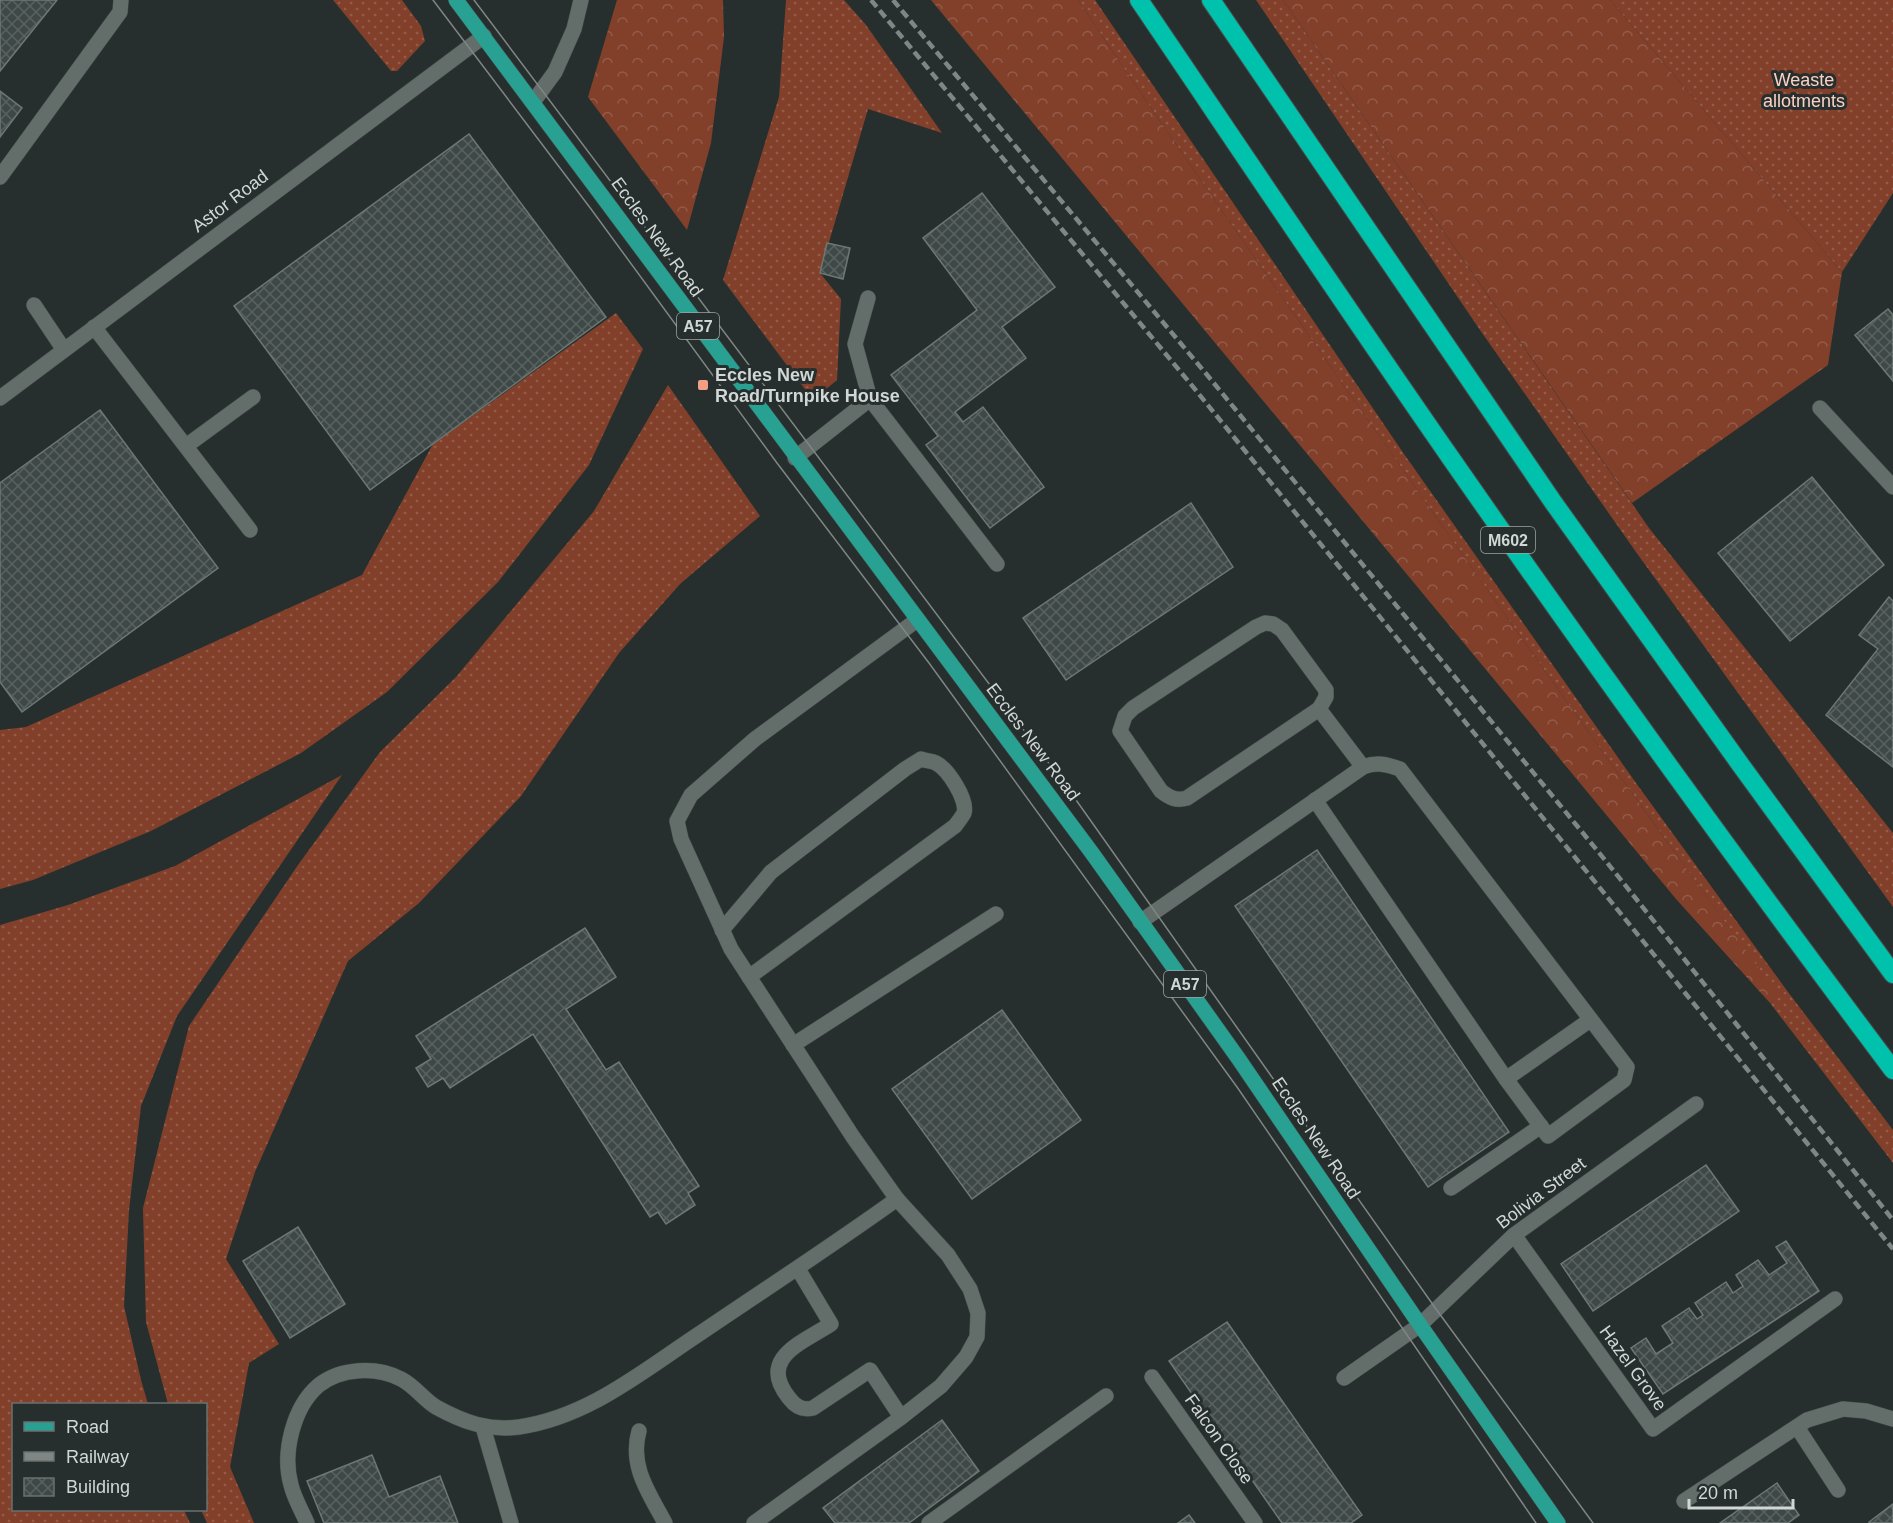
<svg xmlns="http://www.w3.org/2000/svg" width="1893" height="1523" viewBox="0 0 1893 1523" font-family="Arial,sans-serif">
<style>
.grass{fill:url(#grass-dots)}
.forest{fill:url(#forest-crowns)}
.building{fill:url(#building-cross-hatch);stroke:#6d7875;stroke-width:1.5}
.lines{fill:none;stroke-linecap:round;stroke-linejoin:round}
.minor-casing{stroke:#454d4b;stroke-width:16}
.major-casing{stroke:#454d4b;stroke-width:16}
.highway-casing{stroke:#454d4b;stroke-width:20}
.minor{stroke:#636e6b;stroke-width:15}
.major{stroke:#28a092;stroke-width:15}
.highway{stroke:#00c2ac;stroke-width:18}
.tram{stroke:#7f8684;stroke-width:1.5}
.rail{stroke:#7f8684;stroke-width:4.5;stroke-dasharray:9 4.5;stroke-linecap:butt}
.poi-dot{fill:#f39f85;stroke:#262f2d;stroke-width:2}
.labels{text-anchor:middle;stroke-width:6;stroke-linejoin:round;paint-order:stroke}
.shield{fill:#262f2d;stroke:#9ea5a3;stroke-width:1.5}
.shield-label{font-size:16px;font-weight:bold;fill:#d1d7d5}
.park-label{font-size:18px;fill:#fbd1c4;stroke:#262f2d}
.street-label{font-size:18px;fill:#d1d7d5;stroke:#262f2d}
.poi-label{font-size:18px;font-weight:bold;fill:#d1d7d5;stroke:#262f2d;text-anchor:start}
</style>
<defs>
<pattern id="grass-dots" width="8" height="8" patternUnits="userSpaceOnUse" patternTransform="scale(1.5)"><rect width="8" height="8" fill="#82402b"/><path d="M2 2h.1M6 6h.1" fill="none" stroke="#935b49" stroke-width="1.8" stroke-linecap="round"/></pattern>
<pattern id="forest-crowns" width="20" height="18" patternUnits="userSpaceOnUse" patternTransform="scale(1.5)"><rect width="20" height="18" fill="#82402b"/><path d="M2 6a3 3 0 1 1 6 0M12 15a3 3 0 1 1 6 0" fill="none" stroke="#935b49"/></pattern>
<pattern id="building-cross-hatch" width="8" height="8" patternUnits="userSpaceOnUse" patternTransform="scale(1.5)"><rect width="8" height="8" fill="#3e4846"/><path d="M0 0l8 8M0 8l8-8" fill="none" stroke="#596260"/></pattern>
</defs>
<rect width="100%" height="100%" fill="#262f2d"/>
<g class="grass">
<path d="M333 0H402L421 26 425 41 397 71H391Z"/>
<path d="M786 0H844L866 25 942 133 868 109 820 273 841 299 837 380 813 400 723 280 779 97Z"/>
<path d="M1078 0H1095L1404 454 1636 783 1788 992 1893 1130V1163L1770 1003 1779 997C1629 790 1481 582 1335 373 1249 249 1162 126 1078 0Z"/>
<path d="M1256 0H1283L1649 528 1893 833V907L1636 552 1480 330Z"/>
<path d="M1610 0H1893V193L1842 272Z"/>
<path d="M616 313 643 349 589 465 498 582 387 692 301 753 151 831 33 880 0 889V730L26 727 362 575 433 444Z"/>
<path d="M668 385 760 516 680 584 619 653 521 796 419 903 348 961 255 1172 226 1259 279 1344 249 1363 230 1467 254 1523H207L201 1510H206V1404H168L146 1322 143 1208 189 1026 298 865 380 752 456 677 594 511Z"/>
<path d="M342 775 177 1016 141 1106 129 1210 124 1306 141 1380 148 1404H14V1510H184L190 1523H0V925L68 905 175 866Z"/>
</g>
<g class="forest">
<path d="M617 0H723L724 37 711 143 687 230 588 97Z"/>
<path d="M931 0H1078C1162 126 1249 249 1335 373 1482 583 1629 791 1780 997L1770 1003 1676 899Z"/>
<path d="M1283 0H1610L1842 272 1828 365 1632 503Z"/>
</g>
<g class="building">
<path d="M0 0H57L0 71Z"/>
<path d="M0 91 22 108 0 137Z"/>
<path d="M469 134 606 317 370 490 234 306Z"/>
<path d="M982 193 1055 287 1002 327 1026 358 955 412 963 422 983 407 1044 487 990 528 926 445 938 436 891 375 977 310 923 238Z"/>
<path d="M827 243 850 248 843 279 820 273Z"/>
<path d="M1888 309 1893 315V381L1855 335Z"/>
<path d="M100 410 218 568 22 712 0 682V483Z"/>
<path d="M1812 477 1884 565 1790 641 1718 553Z"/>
<path d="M1191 503 1233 567 1066 680 1023 618Z"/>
<path d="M1889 597 1893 601V767L1826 715 1878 649 1859 635Z"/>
<path d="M1317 850 1509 1132 1428 1187 1235 906Z"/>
<path d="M585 928 616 977 566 1009 606 1070 619 1062 699 1186 688 1193 695 1205 666 1224 658 1212 650 1217 533 1034 450 1088 443 1078 428 1087 416 1068 431 1059 416 1036Z"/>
<path d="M1002 1010 1081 1120 972 1199 892 1089Z"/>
<path d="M1706 1165 1739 1211 1593 1311 1561 1264Z"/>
<path d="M298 1227 345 1304 290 1338 243 1261Z"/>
<path d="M1786 1241 1819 1291 1663 1394 1631 1348 1646 1338 1656 1354 1673 1343 1662 1326 1689 1308 1697 1319 1703 1315 1695 1303 1726 1282 1733 1293 1743 1286 1736 1275 1758 1260 1769 1275 1787 1263 1776 1247Z"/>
<path d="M1227 1322 1362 1515 1351 1523H1282L1169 1361Z"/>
<path d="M942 1420 979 1471 909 1523H835L823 1508Z"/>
<path d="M372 1455 389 1497 440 1476 458 1523H324L307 1481Z"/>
<path d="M1777 1483 1799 1515 1788 1523H1720Z"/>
<path d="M1893 1504V1523H1869V1522Z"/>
<path d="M1189 1515 1195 1523H1178Z"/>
</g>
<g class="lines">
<defs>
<g id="minor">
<path d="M533 102 555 72 574 29 581 0"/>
<path d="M0 177 120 12 121 0"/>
<path d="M868 298 855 344 870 399 997 564"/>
<path d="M34 305 64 350"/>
<path d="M94 327 250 530"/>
<path d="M0 398 484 36"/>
<path d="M1820 408 1893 487"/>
<path d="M186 446 253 397"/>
<path d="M795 458 870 399"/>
<path d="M1265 623 1273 624 1282 630 1326 690V697L1319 709 1187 798C1176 801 1170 798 1161 791L1120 731 1125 716 1133 708 1256 627Z"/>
<path d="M1319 709 1363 767"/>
<path d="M1315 800 1506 1079"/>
<path d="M1140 922 1363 767C1377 762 1386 764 1400 769L1627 1067 1624 1080 1548 1136 1506 1079 1590 1020"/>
<path d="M722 930 771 872 905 769 921 759C926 761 932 761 936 763 948 769 968 800 964 813 962 817 958 822 955 826L749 977"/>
<path d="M793 1045 996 914"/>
<path d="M1451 1188 1541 1126"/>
<path d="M1514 1235 1653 1429 1835 1299"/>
<path d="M798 1269 831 1324C802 1343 757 1358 789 1398 795 1406 802 1411 813 1408L870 1370 901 1417"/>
<path d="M1152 1377 1255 1523"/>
<path d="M1344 1378 1420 1325 1514 1235 1696 1104"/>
<path d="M483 1427 511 1523"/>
<path d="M1797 1427 1838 1490"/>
<path d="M639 1431C629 1466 649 1493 665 1523"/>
<path d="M1684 1501 1807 1420 1843 1409 1866 1411 1893 1419"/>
<path d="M307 1523C302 1511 294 1498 291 1485 282 1453 293 1407 319 1385 341 1368 376 1366 401 1379 415 1386 424 1400 436 1407 463 1422 488 1431 519 1427 589 1417 644 1370 702 1332 767 1288 833 1245 897 1199L853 1137 731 949 681 839 677 821 691 795 755 739 917 620"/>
<path d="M754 1523 899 1419 941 1386 966 1357 977 1337 978 1313 970 1289 948 1255 897 1199"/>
<path d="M929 1523 1106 1396"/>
</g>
<path id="major" d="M456 0 1092 853 1238 1058 1420 1325 1558 1523"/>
<g id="highway">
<path d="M1139 0C1242 152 1345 306 1450 457 1594 664 1742 869 1893 1070"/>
<path d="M1211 0 1553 502 1740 764 1893 974"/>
</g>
</defs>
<use href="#minor" class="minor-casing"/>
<use href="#major" class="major-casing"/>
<use href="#highway" class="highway-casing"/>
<use href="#minor" class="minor"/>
<use href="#major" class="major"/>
<use href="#highway" class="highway"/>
<g class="tram">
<path d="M433 0 591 209 777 463 929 663 1237 1087 1536 1523"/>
<path d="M474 0 1069 790 1436 1309 1593 1523"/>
</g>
<g class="rail">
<path d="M871 0 1194 388 1893 1249"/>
<path d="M893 0 1208 376 1605 860 1893 1220"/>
</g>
</g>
<rect class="poi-dot" x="697" y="379" width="12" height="12" rx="3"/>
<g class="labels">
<g class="shield">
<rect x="677" y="313" width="42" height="26" rx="4.5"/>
<rect x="1481" y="527" width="54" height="26" rx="4.5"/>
<rect x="1164" y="971" width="42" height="26" rx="4.5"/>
</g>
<g class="shield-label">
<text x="698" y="332">A57</text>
<text x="1508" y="546">M602</text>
<text x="1185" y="990">A57</text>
</g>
<g class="park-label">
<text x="1804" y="86">Weaste<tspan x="1804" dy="21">allotments</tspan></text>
</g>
<g class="street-label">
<text transform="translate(230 201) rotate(-37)" y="6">Astor Road</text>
<text transform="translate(657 237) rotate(54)" y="6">Eccles New Road</text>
<text transform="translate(1033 742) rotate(53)" y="6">Eccles New Road</text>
<text transform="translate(1316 1138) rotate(56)" y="6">Eccles New Road</text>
<text transform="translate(1541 1193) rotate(-37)" y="6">Bolivia Street</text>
<text transform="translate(1633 1368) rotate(54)" y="6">Hazel Grove</text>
<text transform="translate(1219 1439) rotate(55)" y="6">Falcon Close</text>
</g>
<g class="poi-label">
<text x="715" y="381">Eccles New<tspan x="715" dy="21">Road/Turnpike House</tspan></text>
</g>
</g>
<rect x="12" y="1403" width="195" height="108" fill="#262f2d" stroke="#6a7270" stroke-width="1.5"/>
<rect x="24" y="1422" width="30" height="9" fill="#28a092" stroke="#6a7270" stroke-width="1.5"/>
<text x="66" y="1433" font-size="18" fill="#d1d7d5">Road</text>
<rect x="24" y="1452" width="30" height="9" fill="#7f8684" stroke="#6a7270" stroke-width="1.5"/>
<text x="66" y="1463" font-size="18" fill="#d1d7d5">Railway</text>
<rect x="24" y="1478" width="30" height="18" fill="url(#building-cross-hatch)" stroke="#6a7270" stroke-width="1.5"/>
<text x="66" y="1493" font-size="18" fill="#d1d7d5">Building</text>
<path d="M1689 1499v9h104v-9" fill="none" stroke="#d1d7d5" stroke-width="3"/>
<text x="1698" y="1499" font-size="18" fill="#d1d7d5" stroke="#262f2d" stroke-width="4.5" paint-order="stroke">20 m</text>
</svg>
